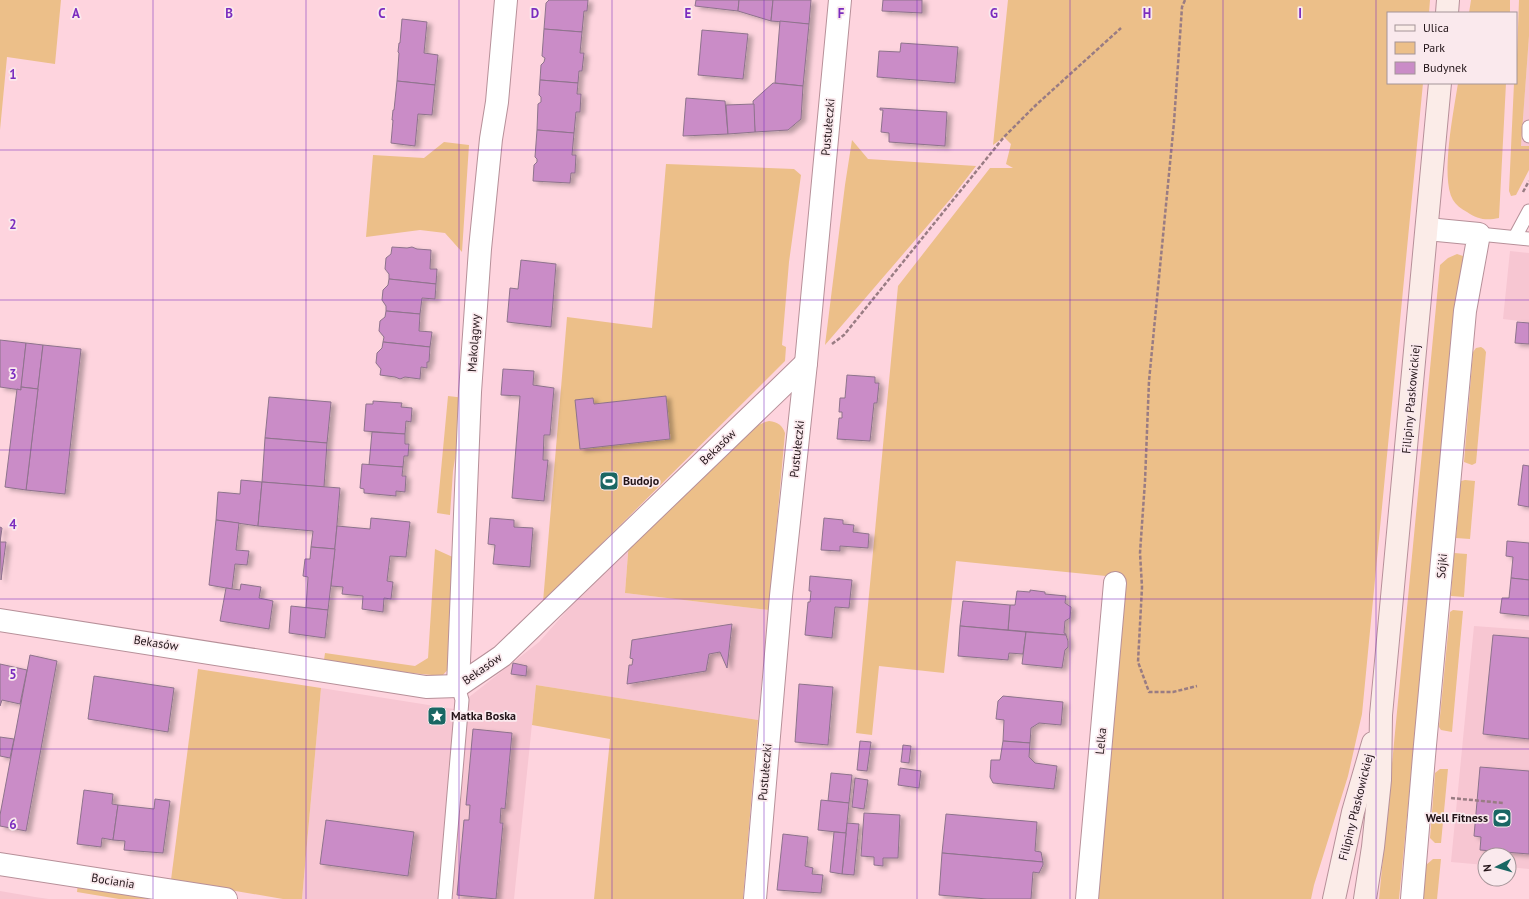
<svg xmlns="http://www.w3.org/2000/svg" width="1529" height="899" viewBox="0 0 1529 899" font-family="'PT Sans',sans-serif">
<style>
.built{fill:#f7c6d2}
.green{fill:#ecbf89}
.building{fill:#ca8cc7;stroke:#8e738c;filter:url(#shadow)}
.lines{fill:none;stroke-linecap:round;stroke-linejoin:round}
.service-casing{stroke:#b79099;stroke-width:15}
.minor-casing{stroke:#b79099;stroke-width:24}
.secondary-casing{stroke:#b79099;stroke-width:24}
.path{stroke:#997c83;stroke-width:2.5;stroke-dasharray:4 2;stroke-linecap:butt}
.service{stroke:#fff;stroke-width:13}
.minor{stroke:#fff;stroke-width:22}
.secondary{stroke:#fbece8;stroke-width:22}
.grid{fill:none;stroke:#7b2cbf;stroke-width:1;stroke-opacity:0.55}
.labels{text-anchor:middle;stroke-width:3.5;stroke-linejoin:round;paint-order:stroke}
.street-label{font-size:12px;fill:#221418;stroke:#fae9ed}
.poi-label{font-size:12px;font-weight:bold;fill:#221418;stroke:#fae9ed;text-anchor:start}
.grid-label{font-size:13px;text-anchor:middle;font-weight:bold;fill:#7b2cbf;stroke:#fae9ed;stroke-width:3.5;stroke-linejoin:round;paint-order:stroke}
</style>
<defs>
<filter id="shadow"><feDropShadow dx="4.5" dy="2.5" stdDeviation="2" flood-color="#0004"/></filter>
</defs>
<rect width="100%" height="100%" fill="#fed4de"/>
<g class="built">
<path d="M1529 36V146H1521Z"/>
<path d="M1510 251 1529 253V322L1503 319Z"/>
<path d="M629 541 625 593 769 610 758 720 536 685 514 899H302L321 688 454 709 539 642Z"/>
<path d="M1474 626 1529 630V869L1509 867V855H1485V865L1451 862Z"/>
<path d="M0 891 35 897 49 899H0Z"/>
</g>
<g class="green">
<path d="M0 0H61L55 64 7 57 0 130Z"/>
<path d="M1008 0H1430L1429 13H1388V83H1423L1362 714 1348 776 1314 885 1311 899H1098L1126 578 956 561 944 673 879 666 872 735 856 733 898 286 990 168H1013L1006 164 1011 144 1004 137 993 145Z"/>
<path d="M1471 0H1510V13H1469Z"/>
<path d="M1519 0H1529V36L1521 146H1529V170L1516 195 1511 196 1509 191 1514 83H1516Z"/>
<path d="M1458 83H1506L1499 218C1486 221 1477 219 1467 212 1461 209 1456 205 1453 200 1440 177 1454 110 1458 83Z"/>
<path d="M852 140 868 159 976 166 953 196 825 345 845 185Z"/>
<path d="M444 142 469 145 462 252 445 233 420 230 366 237 373 155 424 158Z"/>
<path d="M666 164 794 169 801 175 789 262 782 345 786 347 785 361 543 602 567 317 652 328Z"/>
<path d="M1457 254 1463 256 1466 261 1456 314 1399 899H1379L1440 265 1448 258Z"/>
<path d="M1481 347 1484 349 1486 352 1476 463 1472 465 1464 462 1473 352 1476 348Z"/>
<path d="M448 396 465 398 453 471 450 515 437 513Z"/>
<path d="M769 421C778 422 782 425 785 433L769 610 625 593 629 541 752 428 765 422Z"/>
<path d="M1465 480 1475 481 1470 539 1456 538 1461 481Z"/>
<path d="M435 549 457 559 452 665 442 676 411 673 324 660 325 653 415 666 428 658Z"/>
<path d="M1454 553 1467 554 1464 597 1451 596Z"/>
<path d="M1453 610 1463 611 1452 732 1441 730 1439 727 1450 612Z"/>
<path d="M198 669 321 688 302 899H283L171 880Z"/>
<path d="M536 685 758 720 743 899H594L610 739 532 725Z"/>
<path d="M1440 769H1448L1441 843H1435L1430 838 1435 773Z"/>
<path d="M1433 859H1441L1437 899H1423L1426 865Z"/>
<path d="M78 883 154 896 153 899H119L77 892Z"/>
</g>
<g class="building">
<path d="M549 0H588L587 11H584L582 32 544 29 546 3Z"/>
<path d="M696 0H739L738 11 695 6Z"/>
<path d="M739 0H773L771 21 738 11Z"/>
<path d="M773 0H811L809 24 771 21Z"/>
<path d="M883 0H922V13L882 11Z"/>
<path d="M402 19 427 22 424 53 438 55 435 85 397 81 399 53 398 52 399 43H400Z"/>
<path d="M780 21 809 24 803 86 775 83Z"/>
<path d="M544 29 582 32 580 53H584L582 71H579L578 83 540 80 541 65 544 62 545 58 542 56Z"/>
<path d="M702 30 748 34 743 79 698 75Z"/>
<path d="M901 43 958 47 955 83 877 77 879 51 900 52Z"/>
<path d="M540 80 578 83 577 94H581L580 112H576L574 133 537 130 538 104 541 102V97L539 95Z"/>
<path d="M397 81 435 85 432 115 418 114 415 146 391 143 393 120H392L393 110H394Z"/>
<path d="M773 83 803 86 801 119 788 130 755 132 753 101Z"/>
<path d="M686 98 725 101 728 134 683 136Z"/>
<path d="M754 104 755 132 728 134 726 105Z"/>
<path d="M880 108 947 112 945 146 889 142V133L881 132 883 110H880Z"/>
<path d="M537 130 574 133 572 155H576L575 173H571L570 183 533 181 534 165 537 162V159L535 157Z"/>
<path d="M392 247 407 248 412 247 417 249 431 250 430 269H437L436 284 389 279V274L385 269 386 258 391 254Z"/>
<path d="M521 260 556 264 551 327 507 322 510 288 518 289Z"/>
<path d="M389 279 436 284 435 299 422 298 420 314 386 311V306L382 300 383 290 388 285Z"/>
<path d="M386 311 420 314 419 331 432 332 430 347 383 342 384 337 379 331 380 321 385 317Z"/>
<path d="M1517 322 1529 323V344L1515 343Z"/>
<path d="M0 340 26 343 21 390 0 387Z"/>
<path d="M383 342 430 347 429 362H427V368L421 367 420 379 405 377 400 379 395 377 380 375 381 369 376 363 377 353 382 348Z"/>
<path d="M26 343 43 345 38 389 21 387Z"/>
<path d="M43 345 81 349 65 494 26 490Z"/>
<path d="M503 369 534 371 533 385 554 388 550 435H544L543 460H548L544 501 512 498 520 396 501 395Z"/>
<path d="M847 375 875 377V383H879L877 403H874L870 441 837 439 839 418H842V412H839L840 398H845Z"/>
<path d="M21 387 38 389 26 490 5 487 17 389 21 390Z"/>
<path d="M666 396 670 439 580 449 575 400 593 398 594 404Z"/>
<path d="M269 397 331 402 327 443 265 438Z"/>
<path d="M373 401 402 403 401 407 412 408 411 422 406 421 405 434 364 431 366 404H373Z"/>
<path d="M372 432 405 434V444H409L408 456H404L403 467 369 465Z"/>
<path d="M265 438 327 443 324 487 262 482Z"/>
<path d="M362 464 403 467 402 476H406L405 492 396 491V496L364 493V489L360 488Z"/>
<path d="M1523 465 1529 466V507L1518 505Z"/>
<path d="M241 480 262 482 258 526 216 520 218 492 240 494Z"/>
<path d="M262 482 340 488 335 549 311 547 313 531 258 526Z"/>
<path d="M371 518 410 522 406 557 390 556 387 581 393 582 391 599 384 598 383 612 362 609 363 596 342 594 343 587 331 586 337 526 370 529Z"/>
<path d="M490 518 514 520V527L533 528 530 567 493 564 495 545 488 544Z"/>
<path d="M824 518 843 520V524L854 525 853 532 869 534 868 548 840 546V551L821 550Z"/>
<path d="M216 520 239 523 236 550 249 551 247 565 235 564 232 589 209 585Z"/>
<path d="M0 527 2 528 0 542H6L1 580Z"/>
<path d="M1507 541 1529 543V580L1511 578 1513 557 1506 556Z"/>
<path d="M311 547 335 549 328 610 306 608 308 577 303 576 305 559H310Z"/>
<path d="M810 576 852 580 849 608 835 607 832 638 805 635 808 602H810L811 591H809Z"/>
<path d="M1511 578 1529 580V616L1500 613 1502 598H1509Z"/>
<path d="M241 584 261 587 259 598 273 601 269 629 220 621 226 588 240 590Z"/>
<path d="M1030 590 1045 592V594L1066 596 1065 603 1071 607 1070 618 1065 621 1064 633 1066 634V635L1008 630 1010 605H1015L1017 591 1030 592Z"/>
<path d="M963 601 1010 605 1008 630 960 626Z"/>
<path d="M291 606 328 610 325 638 289 633Z"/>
<path d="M732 624 727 668 720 652 709 654 706 671 627 684 629 665H632L633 659 630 658 632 640Z"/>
<path d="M960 626 1026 632 1023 654 1009 653 1008 660 958 656Z"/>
<path d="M1026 632 1066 635 1068 641V647L1065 650 1062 668 1022 664Z"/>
<path d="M1493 635 1529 638V739L1483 734Z"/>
<path d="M30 655 57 661 26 831 0 826V815Z"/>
<path d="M513 663 527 666 526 676 511 674Z"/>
<path d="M0 664 27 670 20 704 2 700 0 706Z"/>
<path d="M94 676 174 688 168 732 88 719Z"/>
<path d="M799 684 833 687 828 745 795 742Z"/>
<path d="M1003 696 1063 702 1061 725 1039 723 1031 728 1030 743 1003 741 1004 720 996 719 998 701Z"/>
<path d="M473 729 512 733 505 809 501 808 500 823H503L496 899 457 895 464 820H469L470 805H466Z"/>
<path d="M0 737 14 739 10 758 0 756Z"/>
<path d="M860 741 871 742 867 771 857 770Z"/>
<path d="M1003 741 1030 743 1029 757 1035 763 1057 766 1054 789 993 783 990 777 991 760H1000Z"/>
<path d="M903 745 911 746 909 763 901 762Z"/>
<path d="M1480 767 1529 771V854L1480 850 1481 837 1474 836Z"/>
<path d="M900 768 921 771 919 788 898 785Z"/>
<path d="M831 773 852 775 849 803 828 801Z"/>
<path d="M855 778 868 780 864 809 852 807Z"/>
<path d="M84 790 113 794 112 804 118 805 113 840 102 838 101 847 77 844Z"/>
<path d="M155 799 170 801 163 853 124 850 125 841 113 840 118 805 154 809Z"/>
<path d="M821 800 849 803 846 833 818 830Z"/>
<path d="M864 813 900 815 898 858H883V866L874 865V857L861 856Z"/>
<path d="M946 814 1037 822 1035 851 1041 852 1043 862 942 853Z"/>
<path d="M326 820 414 832 408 876 320 864Z"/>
<path d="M847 823 859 824 854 875 842 874Z"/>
<path d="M834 832 846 833 842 874 830 872Z"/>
<path d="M783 834 808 837 805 866 813 868 812 874 823 875 821 893 777 890Z"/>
<path d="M942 853 1043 862V865L1039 873 1033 872 1031 899H987L939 895Z"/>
</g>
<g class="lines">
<defs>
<g id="service">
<path d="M1529 127V136"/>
<path d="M1479 234 1529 239"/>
<path d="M1515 237 1529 211"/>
<path d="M445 899 462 700 458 686"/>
</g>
<g id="minor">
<path d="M0 620 426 687 458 686 502 656 806 363"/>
<path d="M458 686 470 392 480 249 491 139 497 102 506 0"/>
<path d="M0 864 226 899"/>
<path d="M755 899 781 596 806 363 840 0"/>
<path d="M1087 899 1115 583"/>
<path d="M1412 899 1424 756 1465 311 1479 234 1427 229"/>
</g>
<g id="secondary">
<path d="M1447 13 1448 0"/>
<path d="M1334 899 1353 812 1373 743"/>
<path d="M1365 899 1373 847 1380 780 1381 715 1440 83"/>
</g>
</defs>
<use href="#service" class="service-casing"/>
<use href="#minor" class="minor-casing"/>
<use href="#secondary" class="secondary-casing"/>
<g class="path">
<path d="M1185 0 1182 7 1174 122 1149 381 1145 481 1140 553 1142 587 1138 662 1149 692H1173L1197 686"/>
<path d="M1523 192 1529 181"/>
<path d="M832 344 844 335 1004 137 1036 105 1121 28"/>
<path d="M1451 798 1503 803"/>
</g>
<use href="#service" class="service"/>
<use href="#minor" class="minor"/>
<use href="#secondary" class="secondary"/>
</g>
<path class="grid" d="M153 0V899M306 0V899M459 0V899M612 0V899M764 0V899M917 0V899M1070 0V899M1223 0V899M1376 0V899M0 150H1529M0 300H1529M0 450H1529M0 599H1529M0 749H1529"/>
<defs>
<symbol id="stadium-square" viewBox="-11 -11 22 22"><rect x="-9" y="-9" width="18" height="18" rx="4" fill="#1a6764" stroke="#fae9ed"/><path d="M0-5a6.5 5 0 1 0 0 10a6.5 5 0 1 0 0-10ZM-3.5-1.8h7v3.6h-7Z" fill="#fff"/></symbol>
<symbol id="sight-square" viewBox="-11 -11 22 22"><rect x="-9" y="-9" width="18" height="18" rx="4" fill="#1a6764" stroke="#fae9ed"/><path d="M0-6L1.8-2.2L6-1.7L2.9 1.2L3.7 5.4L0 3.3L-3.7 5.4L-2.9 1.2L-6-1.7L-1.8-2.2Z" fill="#fff"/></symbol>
</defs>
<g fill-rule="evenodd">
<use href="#stadium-square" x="598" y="470" width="22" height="22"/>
<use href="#sight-square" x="426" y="705" width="22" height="22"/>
<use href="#stadium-square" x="1491" y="807" width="22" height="22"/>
</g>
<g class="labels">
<g class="street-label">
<text transform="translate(828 127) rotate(-85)" y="4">Pustułeczki</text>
<text transform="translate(474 343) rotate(-86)" y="4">Makolągwy</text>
<text transform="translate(1411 399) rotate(-85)" y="4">Filipiny Płaskowickiej</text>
<text transform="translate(718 447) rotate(-44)" y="4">Bekasów</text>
<text transform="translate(797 449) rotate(-84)" y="4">Pustułeczki</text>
<text transform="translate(1442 566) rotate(-85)" y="4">Sójki</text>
<text transform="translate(156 643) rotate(9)" y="4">Bekasów</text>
<text transform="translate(482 669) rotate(-35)" y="4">Bekasów</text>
<text transform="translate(1101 741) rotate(-85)" y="4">Lelka</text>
<text transform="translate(765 772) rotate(-85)" y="4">Pustułeczki</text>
<text transform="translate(1356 807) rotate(-76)" y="4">Filipiny Płaskowickiej</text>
<text transform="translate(113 881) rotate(9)" y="4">Bociania</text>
</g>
<g class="poi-label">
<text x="623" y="485">Budojo</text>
<text x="451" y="720">Matka Boska</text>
<text x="1488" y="822" text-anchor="end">Well Fitness</text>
</g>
</g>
<g class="grid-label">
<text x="76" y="18">A</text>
<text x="229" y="18">B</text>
<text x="382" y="18">C</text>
<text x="535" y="18">D</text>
<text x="688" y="18">E</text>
<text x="841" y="18">F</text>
<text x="994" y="18">G</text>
<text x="1147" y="18">H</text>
<text x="1300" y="18">I</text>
<text x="13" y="79">1</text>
<text x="13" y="229">2</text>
<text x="13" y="379">3</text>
<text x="13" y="529">4</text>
<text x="13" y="679">5</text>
<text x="13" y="829">6</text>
</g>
<rect x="1387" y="12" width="130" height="72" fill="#fae9ed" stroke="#a49498"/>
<rect x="1395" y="25" width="20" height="6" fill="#fbece8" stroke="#a49498"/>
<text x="1423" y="32" font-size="12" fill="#221418">Ulica</text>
<rect x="1395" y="42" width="20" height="12" fill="#ecbf89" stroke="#a49498"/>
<text x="1423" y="52" font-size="12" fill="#221418">Park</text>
<rect x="1395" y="62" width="20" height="12" fill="#ca8cc7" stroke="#a49498"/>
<text x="1423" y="72" font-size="12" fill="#221418">Budynek</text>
<g transform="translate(1497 867) rotate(264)"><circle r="19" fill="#fae9ed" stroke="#a49498"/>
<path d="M0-3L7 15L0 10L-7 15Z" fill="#1a6764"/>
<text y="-6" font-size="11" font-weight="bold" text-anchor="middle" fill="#221418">N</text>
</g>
</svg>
